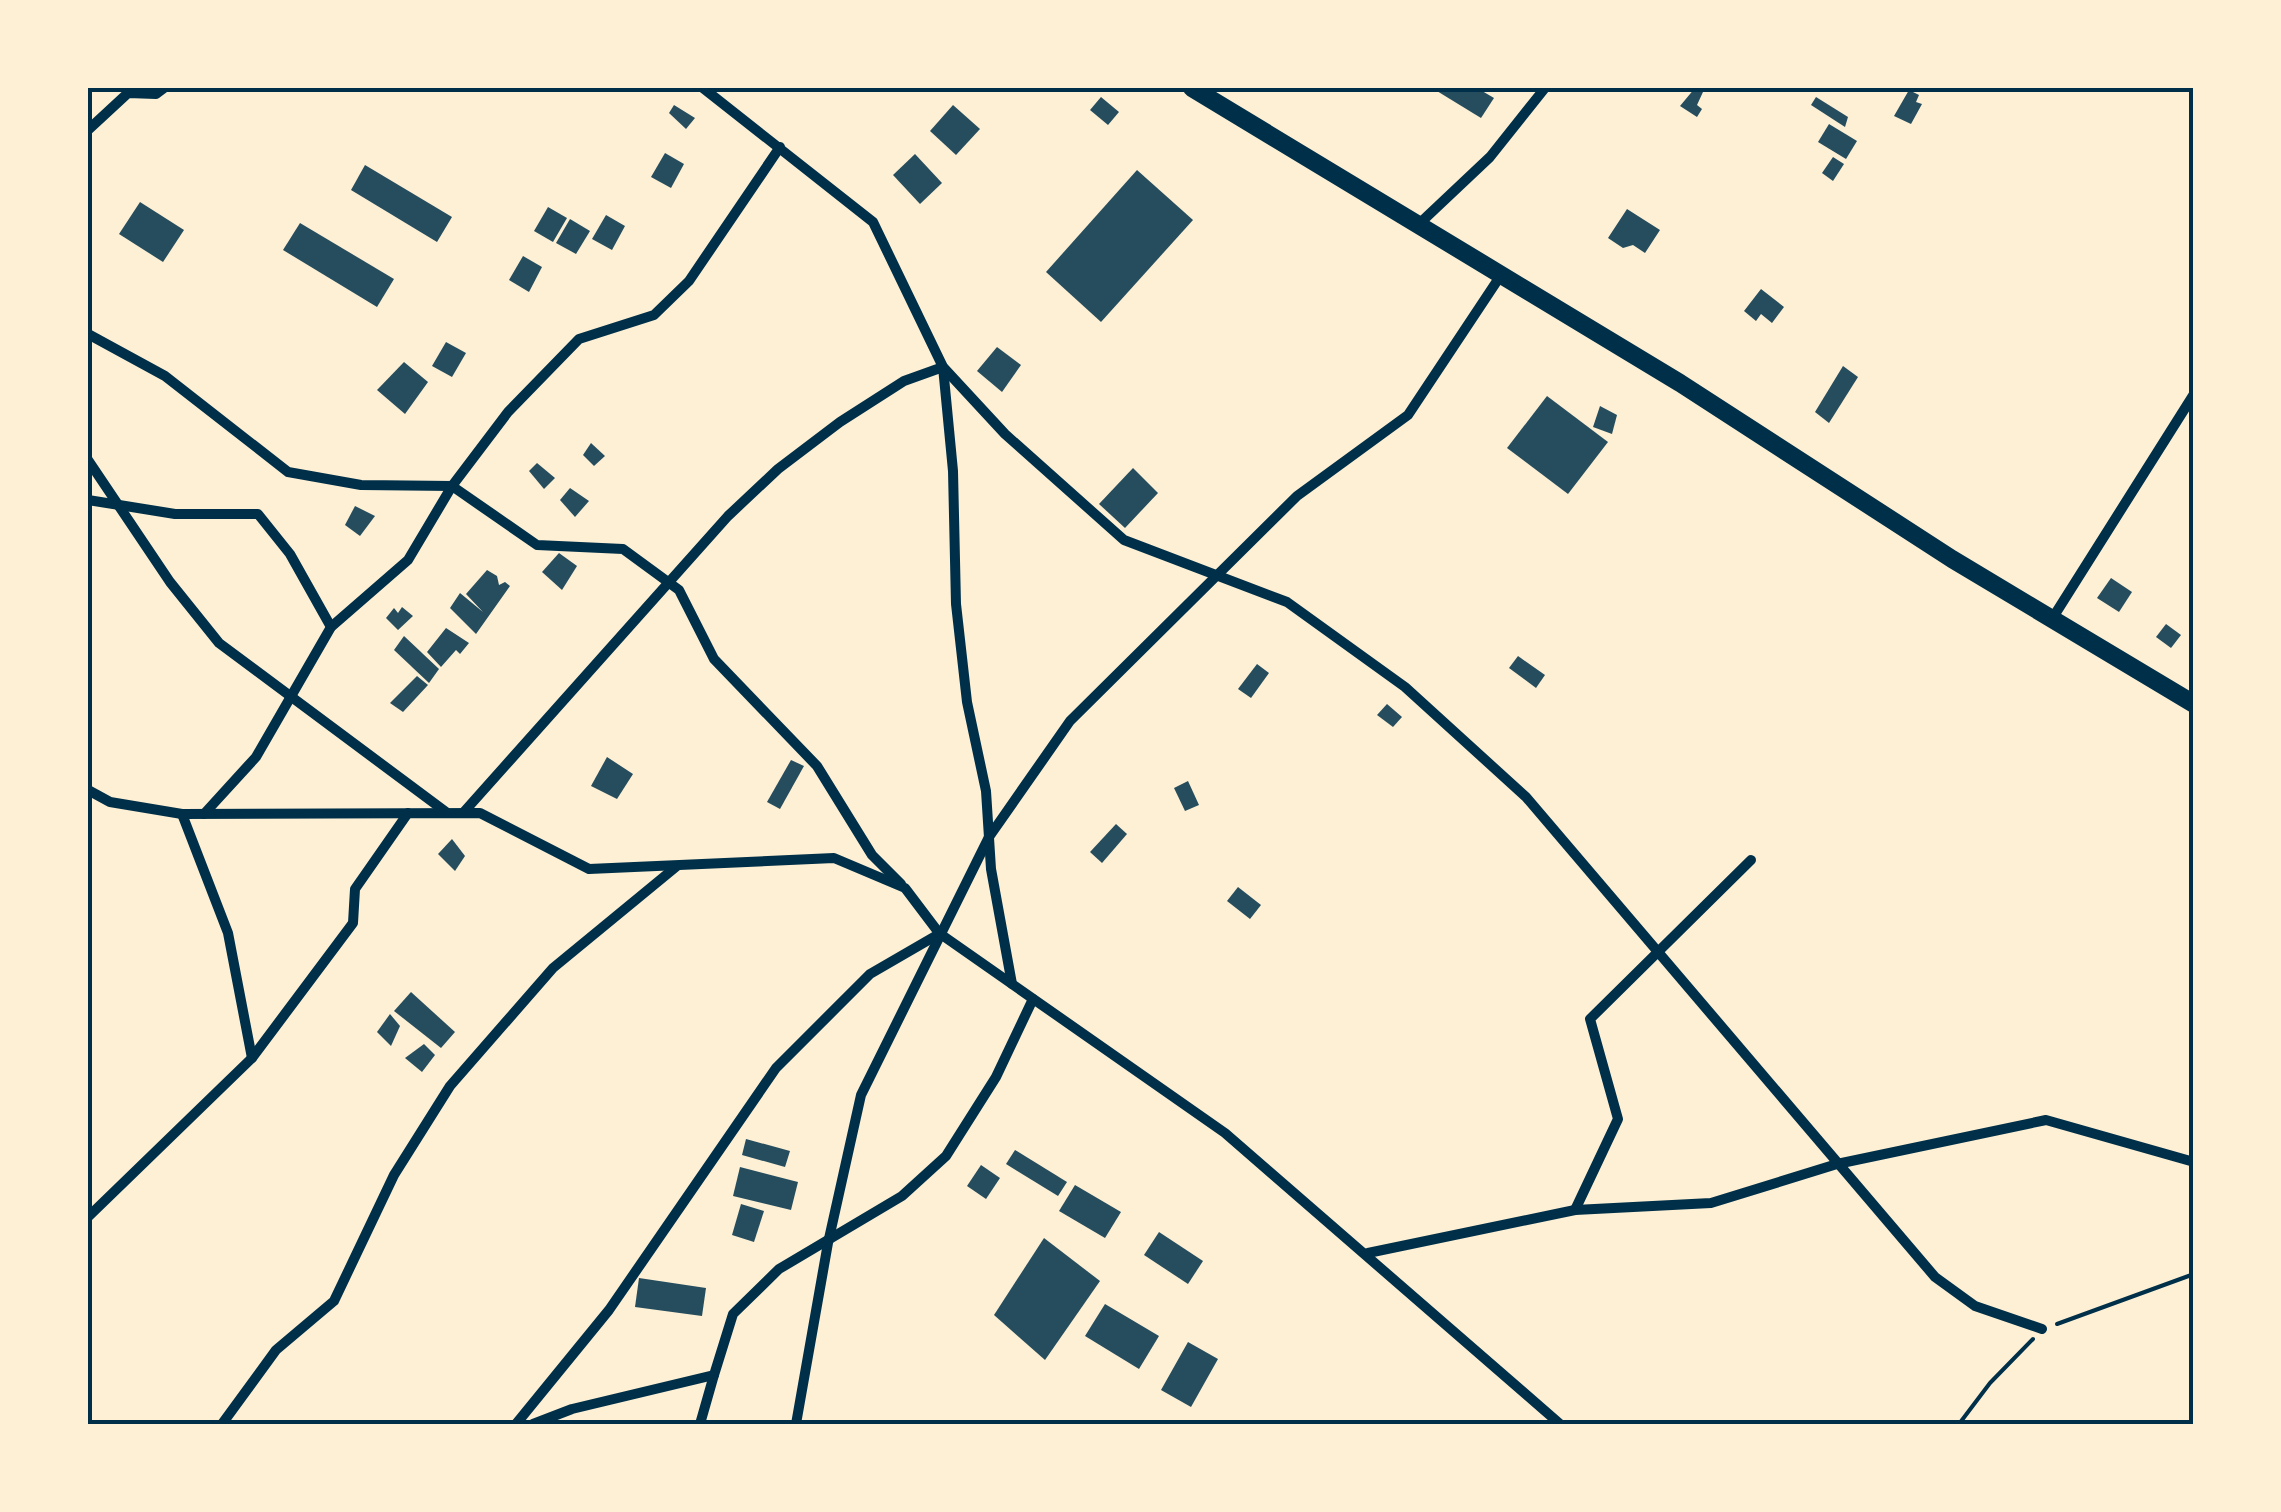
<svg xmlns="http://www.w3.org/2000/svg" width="2281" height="1512" viewBox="0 0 2281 1512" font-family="'PT Serif',serif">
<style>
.building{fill:#264d5e}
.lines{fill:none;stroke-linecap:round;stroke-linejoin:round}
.path{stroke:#003049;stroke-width:4}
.minor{stroke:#003049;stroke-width:10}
.primary{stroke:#003049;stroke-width:18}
.neatline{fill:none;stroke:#003049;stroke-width:4}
</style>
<rect width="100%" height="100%" fill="#fdf0d5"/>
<g class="building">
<path d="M1432 88H1477L1494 98 1481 118Z"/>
<path d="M1695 88 1703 92 1697 105 1702 109 1697 117 1680 106Z"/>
<path d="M1909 90 1919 95 1916 102 1922 104 1911 124 1894 116Z"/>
<path d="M1101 97 1119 112 1108 125 1090 110Z"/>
<path d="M1816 97 1848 117 1845 127 1811 105Z"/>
<path d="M674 105 695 118 686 129 669 113Z"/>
<path d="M953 105 980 129 956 155 930 131Z"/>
<path d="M1829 124 1857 141 1846 159 1818 142Z"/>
<path d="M665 153 684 164 671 188 651 177Z"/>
<path d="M915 154 942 183 920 204 893 175Z"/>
<path d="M1833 157 1844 164 1833 181 1822 173Z"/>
<path d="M365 165 452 217 437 242 351 190Z"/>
<path d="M1137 170 1193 220 1101 322 1046 272Z"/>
<path d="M140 202 184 230 163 262 119 234Z"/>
<path d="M548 207 567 218 553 242 534 231Z"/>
<path d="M1627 209 1660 230 1645 253 1633 245 1623 248 1608 238Z"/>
<path d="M606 215 625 226 612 250 592 239Z"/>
<path d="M570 219 590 231 576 254 556 243Z"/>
<path d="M300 223 394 279 377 307 283 250Z"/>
<path d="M523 256 542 267 529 292 509 280Z"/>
<path d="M1761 289 1784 307 1772 323 1761 314 1756 321 1744 311Z"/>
<path d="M446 342 466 353 452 377 432 366Z"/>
<path d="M997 347 1021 365 1002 392 977 371Z"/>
<path d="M404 362 428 382 405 414 377 390Z"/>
<path d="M1843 366 1858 377 1829 423 1815 412Z"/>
<path d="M1547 396 1608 442 1568 494 1507 448Z"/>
<path d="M1600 406 1617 415 1612 434 1593 427Z"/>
<path d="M591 443 605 456 594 466 583 455Z"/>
<path d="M537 463 555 478 544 489 529 471Z"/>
<path d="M1133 468 1158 493 1125 528 1099 504Z"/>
<path d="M570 488 589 501 575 517 560 500Z"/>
<path d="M355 506 375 516 360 536 345 525Z"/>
<path d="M559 553 577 566 562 590 542 572Z"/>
<path d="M487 570 497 576 499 585 505 582 510 586 476 634 450 608 460 593 483 612 466 594Z"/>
<path d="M2111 578 2132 592 2119 612 2097 598Z"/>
<path d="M402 607 413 616 398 630 386 618 394 608 398 613Z"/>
<path d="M2166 624 2181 635 2171 648 2156 637Z"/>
<path d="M446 628 469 643 460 654 456 650 441 667 427 652Z"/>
<path d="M404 636 439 669 429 683 394 650Z"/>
<path d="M1518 656 1545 675 1536 688 1509 668Z"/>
<path d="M1257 664 1269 673 1251 698 1238 689Z"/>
<path d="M417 676 428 685 403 712 390 703Z"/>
<path d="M1387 704 1402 717 1393 727 1377 715Z"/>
<path d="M607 757 633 774 617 799 591 786Z"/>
<path d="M791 760 804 766 780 809 767 802Z"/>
<path d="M1188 781 1199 805 1185 811 1174 788Z"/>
<path d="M1116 824 1127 834 1102 863 1090 852Z"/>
<path d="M452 839 465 856 455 871 438 854Z"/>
<path d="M1238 887 1261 905 1250 919 1227 901Z"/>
<path d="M411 992 455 1032 441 1048 394 1011Z"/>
<path d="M390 1014 400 1026 391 1046 377 1032Z"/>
<path d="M424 1044 435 1055 422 1072 405 1058Z"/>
<path d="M746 1139 790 1151 785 1167 742 1155Z"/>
<path d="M1015 1150 1067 1182 1058 1196 1006 1164Z"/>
<path d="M981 1165 1000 1178 986 1199 967 1186Z"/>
<path d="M740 1167 798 1182 791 1210 733 1196Z"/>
<path d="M1075 1185 1121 1212 1105 1238 1059 1211Z"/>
<path d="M741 1204 764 1211 754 1242 732 1235Z"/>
<path d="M1159 1232 1203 1261 1188 1284 1144 1255Z"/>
<path d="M1044 1238 1100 1281 1045 1360 994 1315Z"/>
<path d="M639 1278 706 1288 702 1316 635 1307Z"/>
<path d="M1105 1304 1159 1336 1139 1369 1085 1336Z"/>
<path d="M1188 1342 1218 1359 1191 1407 1161 1390Z"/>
</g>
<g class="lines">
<g class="path">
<path d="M2057 1324 2194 1274"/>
<path d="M1959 1424 1990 1383 2033 1339"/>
</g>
<g class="minor">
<path d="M703 88 873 222 943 367 1005 434 1124 540 1287 602 1405 687 1526 797 1935 1277 1975 1306 2042 1329"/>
<path d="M88 130 128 93 156 94 164 88"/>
<path d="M1419 224 1490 157 1545 88"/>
<path d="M88 334 165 376 288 472 361 485 452 486 537 545 623 549 679 590 714 659 817 766 872 855 901 884"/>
<path d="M88 460 170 582 219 643 446 812"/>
<path d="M88 500 175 514H258L290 554 331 627"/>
<path d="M2052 619 2194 394"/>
<path d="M88 790 110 802 182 814 480 813 589 869 834 858 905 888 939 933 1225 1133 1560 1424"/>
<path d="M463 813 728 516 778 469 840 422 904 381 943 367 953 471 956 604 967 702 986 791 991 869 1012 984"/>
<path d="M182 814 228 933 252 1058"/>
<path d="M204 814 256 757 331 627 408 560 452 486 508 412 579 339 654 315 689 281 780 147"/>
<path d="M1575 1210 1618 1119 1590 1019 1751 860"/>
<path d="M88 1217 252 1058 353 923 355 889 408 813"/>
<path d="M1368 1253 1575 1210 1711 1203 1837 1164 2046 1120 2194 1162"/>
<path d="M222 1424 276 1350 334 1301 394 1175 450 1086 553 968 677 866"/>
<path d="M516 1424 609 1310 776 1068 870 974 939 934"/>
<path d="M533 1424 572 1409 714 1375 733 1314 779 1269 902 1196 946 1156 996 1077 1033 999"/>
<path d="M700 1424 714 1375"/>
<path d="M796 1424 828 1243 861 1095 989 837 1070 721 1297 496 1408 415 1501 275"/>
</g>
<path class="primary" d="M1192 88 1680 383 1952 559 2194 704"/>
</g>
<rect width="2281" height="1512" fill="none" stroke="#fdf0d5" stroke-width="180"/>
<rect x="90" y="90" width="2101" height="1332" class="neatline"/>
</svg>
